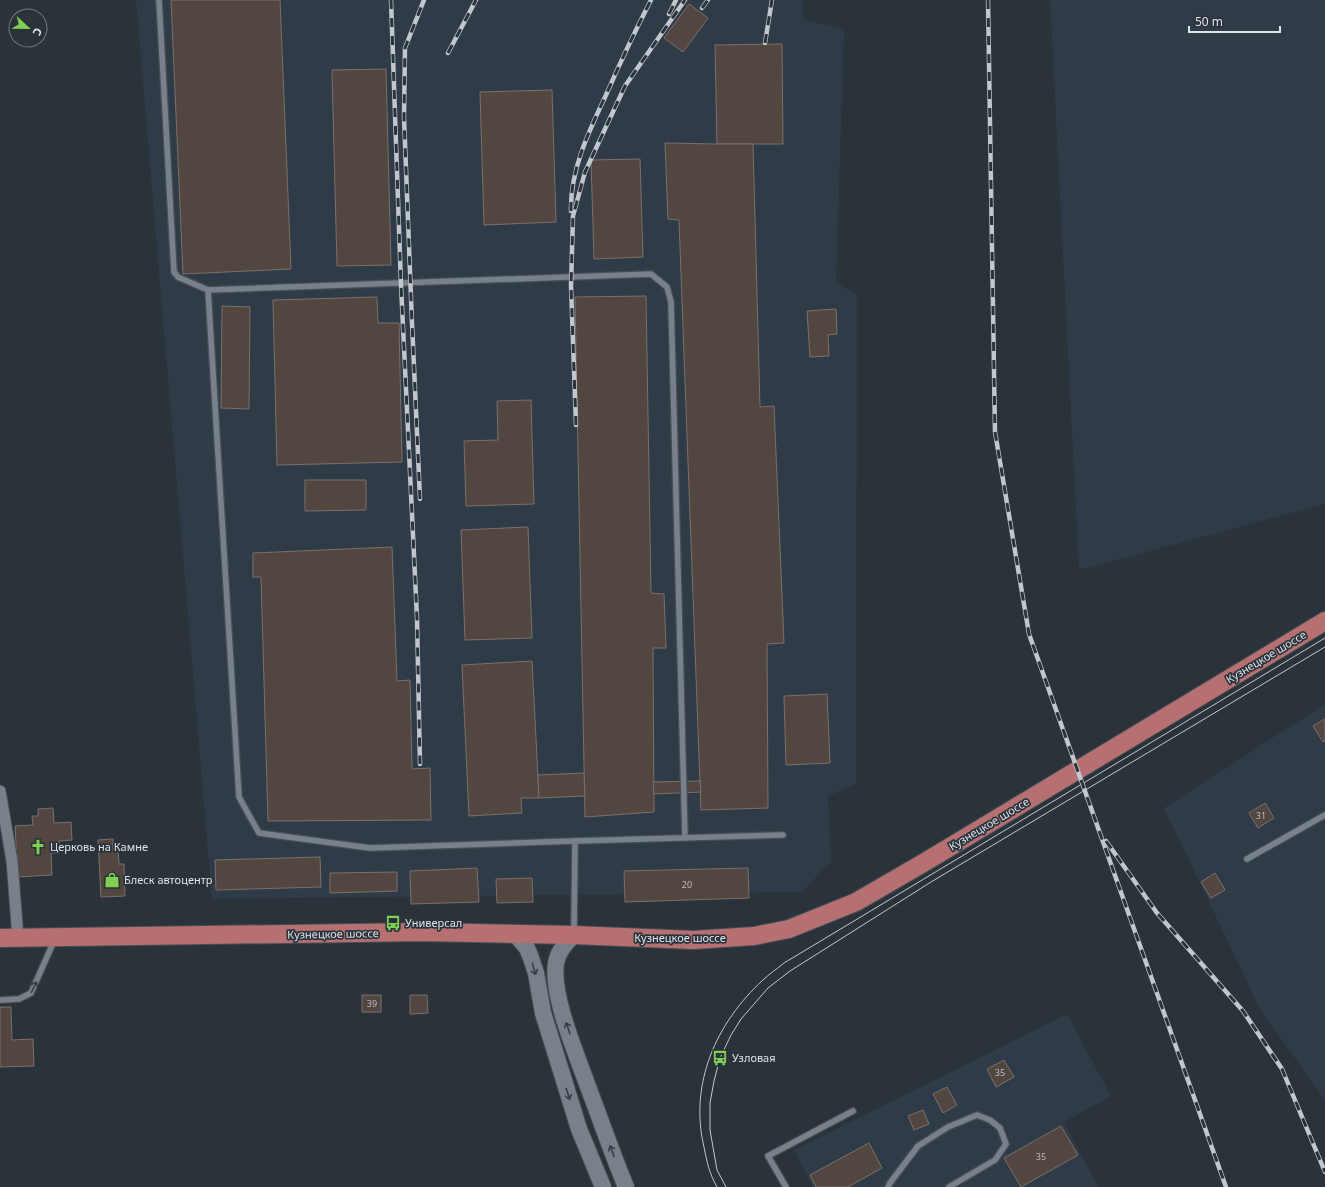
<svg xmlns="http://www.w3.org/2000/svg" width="1325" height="1187" viewBox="0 0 1325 1187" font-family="'Noto Sans',sans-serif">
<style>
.built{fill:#2f3c48}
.building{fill:#524641;stroke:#7d706b}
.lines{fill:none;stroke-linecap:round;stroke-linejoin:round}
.service-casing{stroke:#474e55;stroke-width:8}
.minor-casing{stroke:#474e55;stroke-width:13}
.secondary-casing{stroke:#474e55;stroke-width:18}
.primary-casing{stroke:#474e55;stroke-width:20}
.service{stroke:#78818a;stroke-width:5.5}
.minor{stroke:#78818a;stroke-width:11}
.secondary{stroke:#78818a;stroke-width:16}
.primary{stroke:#b67071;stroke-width:18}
.tram{stroke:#c2c7cd;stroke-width:1}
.rail-casing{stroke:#c2c7cd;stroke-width:4.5}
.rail{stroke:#2a323a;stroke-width:3;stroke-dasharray:9;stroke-linecap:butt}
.oneway{stroke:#363e46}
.labels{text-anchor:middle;stroke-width:3.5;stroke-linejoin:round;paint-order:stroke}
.number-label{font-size:9px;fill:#bcbcbf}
.street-label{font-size:11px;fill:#dfe4e9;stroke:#2a323a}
.poi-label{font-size:11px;fill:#dfe4e9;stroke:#2a323a;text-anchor:start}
</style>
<rect width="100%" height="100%" fill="#2a323a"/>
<g class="built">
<path d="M136 0H803V19L844 30 836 283 857 295 856 784 828 796 831 861 802 892 212 899Z"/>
<path d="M1050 0H1325V504L1079 570Z"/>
<path d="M1325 704V1100L1261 1011 1164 808Z"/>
<path d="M1067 1014 1111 1096 1064 1122 1098 1187H813L794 1150Z"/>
</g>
<g class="building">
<path d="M171 0H280L291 269 183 274Z"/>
<path d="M689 4 708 18 683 52 664 38Z"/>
<path d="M782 44 783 144H717L715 45Z"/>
<path d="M386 69 391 265 337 266 332 70Z"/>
<path d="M552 90 556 222 484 225 480 92Z"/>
<path d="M665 143 717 144H753L760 407 774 406 784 643 767 644 768 808 701 810 679 220 668 219Z"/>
<path d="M640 159 643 257 594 259 591 160Z"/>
<path d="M646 296 651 593 664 594 666 648H653L654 812 585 817 575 297Z"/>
<path d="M377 297 378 323H399L402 462 277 465 273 300Z"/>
<path d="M222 306 250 307 249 409 221 408Z"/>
<path d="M836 309 837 334 828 335 829 356 810 357 807 311Z"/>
<path d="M531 400 534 504 466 506 464 441 498 440 497 401Z"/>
<path d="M305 480H366V510L305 511Z"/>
<path d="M528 527 532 638 465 640 461 530Z"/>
<path d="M392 547 397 681 410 680 412 769 430 768 431 820 268 821 261 577H253V553Z"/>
<path d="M532 661 539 798H521L522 813 469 816 462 665Z"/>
<path d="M827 694 830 763 786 765 784 696Z"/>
<path d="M1325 719V741L1323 742 1313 726Z"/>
<path d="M584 773 585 796 539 798 538 775Z"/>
<path d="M700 781 701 792 654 794 653 782Z"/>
<path d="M1265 803 1274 818 1258 828 1249 813Z"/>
<path d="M53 808 54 823 71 822 72 840 59 841 60 853H51L52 875 18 877 15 826 33 825 32 816H38V809Z"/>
<path d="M113 839V849L118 848 119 864H124L125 896 101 897 98 840Z"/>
<path d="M320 857 321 887 216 890 215 860Z"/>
<path d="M477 868 479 902 411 904 410 871Z"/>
<path d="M748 868 749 898 625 902 624 871Z"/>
<path d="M397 872V891L330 893V873Z"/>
<path d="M1215 873 1225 890 1211 898 1201 882Z"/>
<path d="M532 878 533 902 497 903 496 879Z"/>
<rect x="362" y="995" width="19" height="17"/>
<path d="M410 995H427L428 1013 410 1014Z"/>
<path d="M0 1007H11L12 1040 33 1039 34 1066 0 1067Z"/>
<path d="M1004 1060 1014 1077 996 1087 987 1069Z"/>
<path d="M947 1087 957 1105 943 1113 933 1094Z"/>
<path d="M923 1110 929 1124 914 1130 908 1116Z"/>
<path d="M1061 1126 1078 1155 1021 1187 1004 1158Z"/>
<path d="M869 1143 882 1168 848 1187H816L810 1175Z"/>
</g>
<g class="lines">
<defs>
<g id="service">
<path d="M159 0 174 272 178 277 208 290"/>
<path d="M575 841 370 848 259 833 239 797 208 290 651 274 667 287 671 302 685 838"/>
<path d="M1247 859 1325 815"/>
<path d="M574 933 575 841 783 835"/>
<path d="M0 1000 19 999 31 993 54 941"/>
<path d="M786 1187 768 1156 853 1111"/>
<path d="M888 1187 890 1183 918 1146 948 1127 977 1115 990 1120 1000 1128 1006 1144 995 1160 949 1187"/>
</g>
<path id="minor" d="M0 791 12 861 18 938"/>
<g id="secondary">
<path d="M516 935 527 948 531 958 536 973 543 1013 562 1074 579 1129 603 1187"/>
<path d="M574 935C566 943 558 951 556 963 551 995 576 1053 587 1084 600 1118 612 1153 626 1187"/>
</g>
<path id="primary" d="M0 938 421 932 574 935 694 940 754 936 789 929 856 902 925 862 1325 621"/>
</defs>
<use href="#service" class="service-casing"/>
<use href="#minor" class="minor-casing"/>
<use href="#secondary" class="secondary-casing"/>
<use href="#primary" class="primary-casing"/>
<use href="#service" class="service"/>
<use href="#minor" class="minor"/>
<use href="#secondary" class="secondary"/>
<use href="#primary" class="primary"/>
<g class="tram">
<path d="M717 1187C709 1173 707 1162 704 1147 689 1084 716 1023 763 980 769 974 777 969 784 963L1325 638"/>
<path d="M726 1187 717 1170 710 1130V1103L714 1081 720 1058 731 1035 741 1019 768 988 790 971 931 882 1325 647"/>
</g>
<defs>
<g id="rail">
<path d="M391 0 401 285 417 618 420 764"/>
<path d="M988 0 995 432 1029 634 1226 1187"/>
<path d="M702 8 708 0"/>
<path d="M669 14 676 0"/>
<path d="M765 43 772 0"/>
<path d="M448 53 476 0"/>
<path d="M571 211C570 170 589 131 606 95 620 63 635 31 651 0"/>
<path d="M576 425 571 286 573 216 585 172 625 86 685 0"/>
<path d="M420 499 412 323 404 117 405 48 424 0"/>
<path d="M1106 841 1157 913 1243 1011 1282 1069 1325 1172"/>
</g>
</defs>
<use href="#rail" class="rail-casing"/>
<use href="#rail" class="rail"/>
</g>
<defs><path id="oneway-shaft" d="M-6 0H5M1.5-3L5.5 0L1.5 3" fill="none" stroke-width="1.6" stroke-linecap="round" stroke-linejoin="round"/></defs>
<g class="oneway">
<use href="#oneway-shaft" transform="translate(534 969) rotate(74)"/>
<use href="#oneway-shaft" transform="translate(34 987) rotate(-64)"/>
<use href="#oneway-shaft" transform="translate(568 1028) rotate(-109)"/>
<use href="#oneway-shaft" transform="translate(568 1094) rotate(72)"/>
<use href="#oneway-shaft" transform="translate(612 1151) rotate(-111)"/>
</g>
<defs>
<symbol id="church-bare" viewBox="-9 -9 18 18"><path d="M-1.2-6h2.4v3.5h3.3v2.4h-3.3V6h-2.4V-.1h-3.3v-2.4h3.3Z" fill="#7fd052" stroke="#2a323a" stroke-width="2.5" paint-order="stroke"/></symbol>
<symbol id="shop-bare" viewBox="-9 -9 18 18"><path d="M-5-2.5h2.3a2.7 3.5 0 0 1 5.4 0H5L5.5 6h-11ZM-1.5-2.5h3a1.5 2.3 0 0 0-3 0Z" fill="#7fd052" stroke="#2a323a" stroke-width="2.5" paint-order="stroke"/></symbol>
<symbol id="bus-bare" viewBox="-9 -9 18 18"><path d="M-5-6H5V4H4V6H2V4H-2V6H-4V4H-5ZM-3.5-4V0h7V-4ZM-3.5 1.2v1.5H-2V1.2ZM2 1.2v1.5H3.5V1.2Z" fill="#7fd052" stroke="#2a323a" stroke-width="2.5" paint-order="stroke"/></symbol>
</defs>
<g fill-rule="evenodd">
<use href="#church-bare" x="27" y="836" width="22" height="22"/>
<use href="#shop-bare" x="101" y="869" width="22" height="22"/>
<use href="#bus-bare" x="382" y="912" width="22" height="22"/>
<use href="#bus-bare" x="709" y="1047" width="22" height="22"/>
</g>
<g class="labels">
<g class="number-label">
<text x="1261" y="819">31</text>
<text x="687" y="888">20</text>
<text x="372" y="1007">39</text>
<text x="1000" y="1076">35</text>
<text x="1041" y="1160">35</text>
</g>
<g class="street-label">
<text transform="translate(1266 657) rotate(-31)" y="4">Кузнецкое шоссе</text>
<text transform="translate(989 824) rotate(-31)" y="4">Кузнецкое шоссе</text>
<text transform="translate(333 934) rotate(-1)" y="4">Кузнецкое шоссе</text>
<text x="680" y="942">Кузнецкое шоссе</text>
</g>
<g class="poi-label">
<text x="50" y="851">Церковь на Камне</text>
<text x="124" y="884">Блеск автоцентр</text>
<text x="405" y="927">Универсал</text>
<text x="732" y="1062">Узловая</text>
</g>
</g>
<g transform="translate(28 28) rotate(112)"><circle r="19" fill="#2a323a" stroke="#727980"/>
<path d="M0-3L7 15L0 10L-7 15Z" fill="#7fd052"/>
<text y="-6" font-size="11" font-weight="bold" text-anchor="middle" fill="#dfe4e9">С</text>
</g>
<path d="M1189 26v6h91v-6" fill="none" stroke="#dfe4e9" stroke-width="2"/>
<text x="1195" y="26" font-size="12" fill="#dfe4e9" stroke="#2a323a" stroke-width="3" paint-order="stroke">50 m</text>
</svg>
